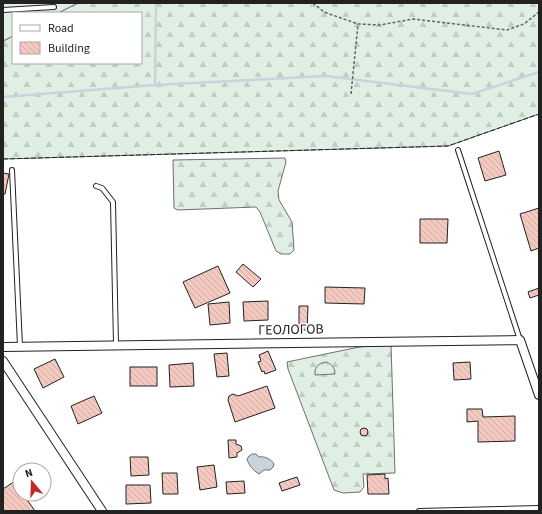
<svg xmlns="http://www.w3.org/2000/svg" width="542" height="514" viewBox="0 0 542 514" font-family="'Source Sans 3',sans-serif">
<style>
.forest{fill:url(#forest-firs);stroke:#6f6f6f}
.park{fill:url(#park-crowns);stroke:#6f6f6f}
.garden{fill:#e0efe3;stroke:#6f6f6f}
.water{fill:#c7d3dd;stroke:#6f6f6f}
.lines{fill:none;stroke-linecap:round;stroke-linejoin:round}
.stream{stroke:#c7d3dd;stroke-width:2.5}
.building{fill:url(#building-back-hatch);stroke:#222}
.service-casing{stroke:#222;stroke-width:6}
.minor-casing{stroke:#222;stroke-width:10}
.path{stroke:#646464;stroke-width:1.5;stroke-dasharray:3 2;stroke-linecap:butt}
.service{stroke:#fff;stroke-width:4}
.minor{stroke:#fff;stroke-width:8}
.fence{stroke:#222;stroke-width:1;stroke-dasharray:5 2;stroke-linecap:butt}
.labels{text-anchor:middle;stroke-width:3;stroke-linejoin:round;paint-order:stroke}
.street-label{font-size:14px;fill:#222;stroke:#fff}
</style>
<defs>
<pattern id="forest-firs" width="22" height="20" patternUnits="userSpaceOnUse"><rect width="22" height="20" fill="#e0efe3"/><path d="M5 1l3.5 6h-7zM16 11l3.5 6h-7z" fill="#c0cdc2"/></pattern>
<pattern id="park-crowns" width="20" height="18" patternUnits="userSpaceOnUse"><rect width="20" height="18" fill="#e0efe3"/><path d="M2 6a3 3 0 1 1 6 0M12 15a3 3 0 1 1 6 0" fill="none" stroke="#c0cdc2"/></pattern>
<pattern id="building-back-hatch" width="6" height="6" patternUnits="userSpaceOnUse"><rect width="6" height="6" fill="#f3c9c0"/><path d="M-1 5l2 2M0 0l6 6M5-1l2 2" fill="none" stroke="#d0aca5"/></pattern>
</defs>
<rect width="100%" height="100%" fill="#fff"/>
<g class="forest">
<path d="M78 3H539V114L448 146 3 159V41L13 36V63H141V13H58Z"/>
<path d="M285 158 286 162 278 191 279 200 292 222 294 250 290 254H281L276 251 260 212 256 207 178 210 174 208 173 160Z"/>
<path d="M391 344 395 473 363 474 364 487 360 492 343 493 334 490 288 369 287 362 359 347Z"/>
</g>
<path class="park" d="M326 362C332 364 335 368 335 374L315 375C314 368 318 363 326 362Z"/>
<path class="garden" d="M3 3H78L58 13H13V36L3 41Z"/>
<path class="water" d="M252 454H256L259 457C265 456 271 459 274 464L273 467 270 470H264L259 474C253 470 249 466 247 459L249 456Z"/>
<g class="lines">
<g class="stream">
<path d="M155 85 156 3"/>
<path d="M3 97 155 85 326 76 472 94 539 72"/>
</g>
</g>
<g class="building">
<path d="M499 151 506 175 485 181 478 158Z"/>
<path d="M3 173 9 174 5 194H3Z"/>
<path d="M539 208V248L531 251 520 214Z"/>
<path d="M420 219H448L447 243H420Z"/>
<path d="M243 264 261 279 253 287 236 272Z"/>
<path d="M218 266 230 293 195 308 183 282Z"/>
<path d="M325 287 365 288 364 304 325 303Z"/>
<path d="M539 288V295L530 298 528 292Z"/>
<path d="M268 301V320L244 321 243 302Z"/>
<path d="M229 302 230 323 210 325 208 304Z"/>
<path d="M299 306H308L307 330H299Z"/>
<path d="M268 351 276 370 265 374 264 371 262 372 258 362 261 361 259 355Z"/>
<path d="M227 353 229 376 217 377 214 354Z"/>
<path d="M55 359 64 377 43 388 34 369Z"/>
<path d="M470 362 471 379 454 380 453 363Z"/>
<path d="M193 363 194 386 170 387 169 365Z"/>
<rect x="130" y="367" width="27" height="19"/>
<path d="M267 386 275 408 235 422 228 400 229 396 233 394 238 396Z"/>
<path d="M94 396 102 413 78 424 71 406Z"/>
<path d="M467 409H482L483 417 515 416V441L478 442V421L467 422Z"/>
<circle cx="364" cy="432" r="4"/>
<path d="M228 440H236V444L241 446 242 450 237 453V457L229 458Z"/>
<path d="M130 457H148L149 475 131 476Z"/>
<path d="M214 465 217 487 200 490 197 467Z"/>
<path d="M162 473H177L178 494H163Z"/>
<path d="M385 474V479L388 478 389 494H368L367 475Z"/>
<path d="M297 477 300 485 282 491 279 483Z"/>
<path d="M15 481 20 489V494H23L35 511H3V489Z"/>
<path d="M244 481 245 493 227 494 226 482Z"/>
<path d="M126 485H150L151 503 126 504Z"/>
</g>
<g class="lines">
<defs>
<g id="service">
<path d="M3 10 54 7"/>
<path d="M458 150 520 340"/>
<path d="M12 170 20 346"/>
<path d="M96 186 102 188 113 202 116 344"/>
<path d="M419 511 539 508"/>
</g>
<g id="minor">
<path d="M3 347 520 340 539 395"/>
<path d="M3 361 102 511"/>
</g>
</defs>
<use href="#service" class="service-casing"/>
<use href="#minor" class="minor-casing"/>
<g class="path">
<path d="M313 3 324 12 358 24 380 25 413 19 507 30 524 24 539 12"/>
<path d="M351 94 358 24"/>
</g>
<use href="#service" class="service"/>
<use href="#minor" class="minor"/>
<path class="fence" d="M3 159 448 146 539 114"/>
</g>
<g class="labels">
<g class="street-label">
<text transform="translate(291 329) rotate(-1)" y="5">ГЕОЛОГОВ</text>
</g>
</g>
<rect width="542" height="514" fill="none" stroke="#222222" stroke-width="8"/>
<rect x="12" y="12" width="130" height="52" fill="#ffffff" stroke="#a7a7a7"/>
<rect x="20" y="25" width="20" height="6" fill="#ffffff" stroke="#a7a7a7"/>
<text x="48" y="32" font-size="12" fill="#222222">Road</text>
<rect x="20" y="42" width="20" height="12" fill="url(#building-back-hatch)" stroke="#a7a7a7"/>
<text x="48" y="52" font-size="12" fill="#222222">Building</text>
<g transform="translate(32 482) rotate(341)"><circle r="19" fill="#ffffff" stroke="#a7a7a7"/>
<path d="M0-3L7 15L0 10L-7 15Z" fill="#c62828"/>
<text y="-6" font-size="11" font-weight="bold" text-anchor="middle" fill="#222222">N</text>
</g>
</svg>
